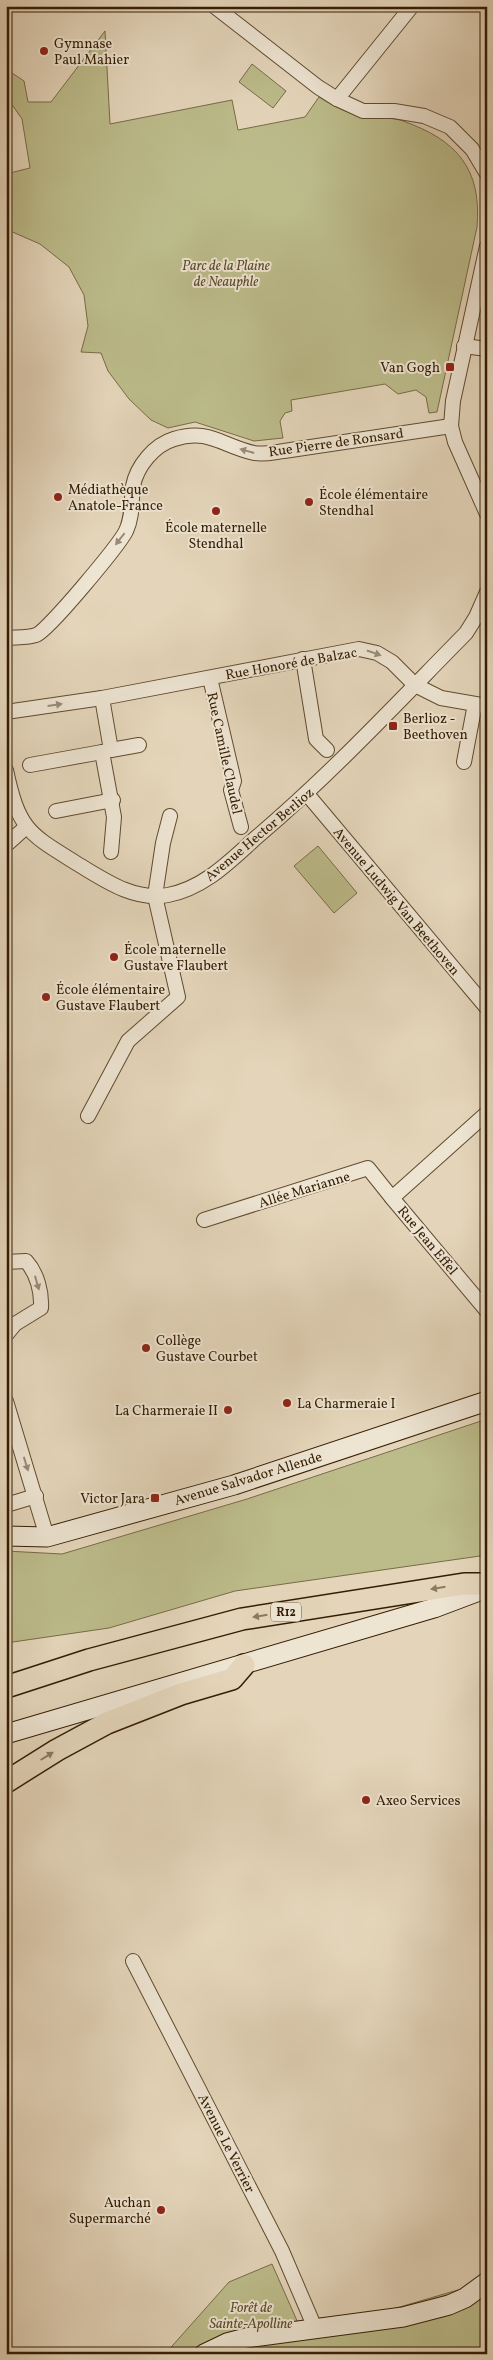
<svg xmlns="http://www.w3.org/2000/svg" width="493" height="2360" viewBox="0 0 493 2360" font-family="Vollkorn,serif">
<style>
.green{fill:#bcbb8a;stroke:#786c46}
.lines{fill:none;stroke-linecap:round;stroke-linejoin:round}
.street-casing{stroke:#604b30;stroke-width:16}
.secondary-casing{stroke:#341d02;stroke-width:21}
.primary-casing{stroke:#341d02;stroke-width:24}
.street{stroke:#ede4d2;stroke-width:14}
.secondary{stroke:#ede4d2;stroke-width:19}
.primary{stroke:#e4d5ba;stroke-width:21}
.oneway{fill:#9a8a74}
.oneway2{fill:#8c795e}
.poi-dot{fill:#8f2418;stroke:#ede4d2;stroke-width:2}
.labels{text-anchor:middle;stroke-width:4;stroke-linejoin:round;paint-order:stroke}
.shield{fill:#ede4d2;stroke:#6c5940;stroke-width:1}
.shield-label{font-size:12px;font-weight:bold;fill:#341d02}
.poi-label{font-size:14px;fill:#341d02;stroke:#ede4d2;text-anchor:start}
.park-label{font-size:14px;font-style:italic;fill:#5d4c2b;stroke:#ede4d2}
.street-label{font-size:14px;fill:#341d02;stroke:#ede4d2}
</style>
<rect width="100%" height="100%" fill="#e4d5ba"/>
<filter id="stains"><feTurbulence type="fractalNoise" baseFrequency=".004" numOctaves="4"/><feColorMatrix values="0 0 0 0 .2 0 0 0 0 .09 0 0 0 0 .02 0 0 0 .5 -.17"/></filter>
<radialGradient id="worn" r=".72"><stop offset=".6" stop-color="#630" stop-opacity="0"/><stop offset="1" stop-color="#630" stop-opacity=".3"/></radialGradient>
<g class="green">
<path d="M105 31 110 124 232 100 238 130 305 117 319 97C335 107 350 115 369 117 380 119 393 117 403 121 457 140 482 169 477 227L437 412 429 413 426 397 416 390 398 394 385 384 291 400 292 411 285 413 280 421 283 438 254 441 195 422 168 428 151 420 129 399 108 371 101 353 81 352 88 326 84 295 69 267 40 244 8 230 6 174 30 168 22 119 6 96V69L24 81 28 102H51Z"/>
<path d="M252 64 286 91 273 108 239 82Z"/>
<path d="M318 846 357 893 334 913 294 866Z"/>
<path d="M487 1419V1555L235 1591 109 1628 6 1643V1551L62 1554 247 1499Z"/>
<path d="M272 2264 302 2332 318 2331 485 2282 487 2283V2354H165L229 2282Z"/>
</g>
<g class="lines">
<defs>
<g id="street">
<path d="M214 6 318 87 337 99 363 111H394L424 116 450 127 472 149 487 174"/>
<path d="M337 99 412 6"/>
<path d="M487 246 453 401 451 426 455 442 487 514"/>
<path d="M464 346 487 349"/>
<path d="M6 638C15 637 28 638 36 635 48 631 119 545 126 531 133 516 131 502 133 486 137 466 154 445 174 439 209 428 222 446 254 453 264 455 275 452 284 451L451 426"/>
<path d="M303 659 316 739 327 750"/>
<path d="M210 678 234 781 231 790 241 827"/>
<path d="M102 698 111 750 102 752 114 817 111 852"/>
<path d="M6 712 102 698 359 649 377 653 392 662 415 685 441 698 487 706"/>
<path d="M111 750 139 745"/>
<path d="M464 762 475 704"/>
<path d="M30 765 102 752"/>
<path d="M6 770C19 832 30 834 81 866 107 882 136 901 168 895 205 888 231 860 258 836 332 773 398 702 466 633L476 617 487 592"/>
<path d="M307 794 487 1008"/>
<path d="M56 811 113 800"/>
<path d="M6 845 26 827"/>
<path d="M487 1113 392 1198 487 1311"/>
<path d="M88 1116 128 1041 178 997 155 896 163 843 170 816"/>
<path d="M204 1220 368 1168 392 1198"/>
<path d="M6 1262 26 1261C37 1273 42 1292 41 1308L15 1324 6 1335"/>
<path d="M6 1401 47 1537"/>
<path d="M6 1505 36 1496"/>
<path d="M133 1961 282 2251 315 2328"/>
</g>
<g id="secondary">
<path d="M6 1536 47 1537 234 1485 487 1401"/>
<path d="M6 1734 434 1608 487 1588"/>
<path d="M204 2354 227 2343 246 2338 403 2317 449 2305 465 2298 487 2282"/>
</g>
<g id="primary">
<path d="M6 1687 89 1660 242 1619 464 1584H487"/>
<path d="M6 1782 57 1750 107 1723 181 1694 232 1679 244 1665"/>
</g>
</defs>
<use href="#street" class="street-casing"/>
<use href="#secondary" class="secondary-casing"/>
<use href="#primary" class="primary-casing"/>
<use href="#street" class="street"/>
<use href="#secondary" class="secondary"/>
<use href="#primary" class="primary"/>
</g>
<defs><path id="oneway-solid" d="M-6-.8H1V-3.2L6.5 0L1 3.2V.8H-6Z" transform="scale(1.25)"/></defs>
<g class="oneway">
<use href="#oneway-solid" transform="translate(247 451) rotate(-164)"/>
<use href="#oneway-solid" transform="translate(120 539) rotate(128)"/>
<use href="#oneway-solid" transform="translate(374 653) rotate(19)"/>
<use href="#oneway-solid" transform="translate(55 705) rotate(-8)"/>
<use href="#oneway-solid" transform="translate(37 1283) rotate(74)"/>
<use href="#oneway-solid" transform="translate(26 1464) rotate(73)"/>
</g>
<g class="oneway2">
<use href="#oneway-solid" transform="translate(438 1588) rotate(171)"/>
<use href="#oneway-solid" transform="translate(260 1616) rotate(171)"/>
<use href="#oneway-solid" transform="translate(47 1756) rotate(-32)"/>
</g>
<g class="poi-dot">
<circle cx="44" cy="51" r="5"/>
<rect x="445" y="362" width="10" height="10" rx="2.5"/>
<circle cx="58" cy="497" r="5"/>
<circle cx="309" cy="502" r="5"/>
<circle cx="216" cy="511" r="5"/>
<rect x="388" y="721" width="10" height="10" rx="2.5"/>
<circle cx="114" cy="957" r="5"/>
<circle cx="46" cy="997" r="5"/>
<circle cx="146" cy="1348" r="5"/>
<circle cx="287" cy="1403" r="5"/>
<circle cx="228" cy="1410" r="5"/>
<rect x="150" y="1493" width="10" height="10" rx="2.5"/>
<circle cx="366" cy="1800" r="5"/>
<circle cx="161" cy="2210" r="5"/>
</g>
<g class="labels">
<rect class="shield" x="271" y="1602.5" width="30" height="19" rx="4"/>
<g class="shield-label">
<text x="286" y="1616">R12</text>
</g>
<g class="poi-label">
<text x="54" y="48">Gymnase<tspan x="54" dy="16">Paul Mahier</tspan></text>
<text x="440" y="372" text-anchor="end">Van Gogh</text>
<text x="68" y="494">Médiathèque<tspan x="68" dy="16">Anatole-France</tspan></text>
<text x="319" y="499">École élémentaire<tspan x="319" dy="16">Stendhal</tspan></text>
<text x="216" y="532" text-anchor="middle">École maternelle<tspan x="216" dy="16">Stendhal</tspan></text>
<text x="403" y="723">Berlioz -<tspan x="403" dy="16">Beethoven</tspan></text>
<text x="124" y="954">École maternelle<tspan x="124" dy="16">Gustave Flaubert</tspan></text>
<text x="56" y="994">École élémentaire<tspan x="56" dy="16">Gustave Flaubert</tspan></text>
<text x="156" y="1345">Collège<tspan x="156" dy="16">Gustave Courbet</tspan></text>
<text x="297" y="1408">La Charmeraie I</text>
<text x="218" y="1415" text-anchor="end">La Charmeraie II</text>
<text x="145" y="1503" text-anchor="end">Victor Jara</text>
<text x="376" y="1805">Axeo Services</text>
<text x="151" y="2207" text-anchor="end">Auchan<tspan x="151" dy="16">Supermarché</tspan></text>
</g>
<g class="park-label">
<text x="226" y="270">Parc de la Plaine<tspan x="226" dy="16">de Neauphle</tspan></text>
<text x="251" y="2312">Forêt de<tspan x="251" dy="16">Sainte-Apolline</tspan></text>
</g>
<g class="street-label">
<text transform="translate(336 442) rotate(-8)" y="5">Rue Pierre de Ronsard</text>
<text transform="translate(291 663) rotate(-10)" y="5">Rue Honoré de Balzac</text>
<text transform="translate(225 753) rotate(78)" y="5">Rue Camille Claudel</text>
<text transform="translate(259 834) rotate(-40)" y="5">Avenue Hector Berlioz</text>
<text transform="translate(397 901) rotate(50)" y="5">Avenue Ludwig Van Beethoven</text>
<text transform="translate(304 1189) rotate(-17)" y="5">Allée Marianne</text>
<text transform="translate(428 1240) rotate(50)" y="5">Rue Jean Effel</text>
<text transform="translate(248 1478) rotate(-17)" y="5">Avenue Salvador Allende</text>
<text transform="translate(227 2143) rotate(63)" y="5">Avenue Le Verrier</text>
</g>
</g>
<rect width="493" height="2360" fill="none" stroke="#e4d5ba" stroke-width="25"/>
<rect x="8" y="8" width="478" height="2345" fill="none" stroke="#341d02" stroke-width="2.5"/>
<rect x="12" y="12" width="468" height="2335" fill="none" stroke="#341d02"/>
<rect width="100%" height="100%" filter="url(#stains)"/>
<rect width="100%" height="100%" fill="url(#worn)"/>
</svg>
